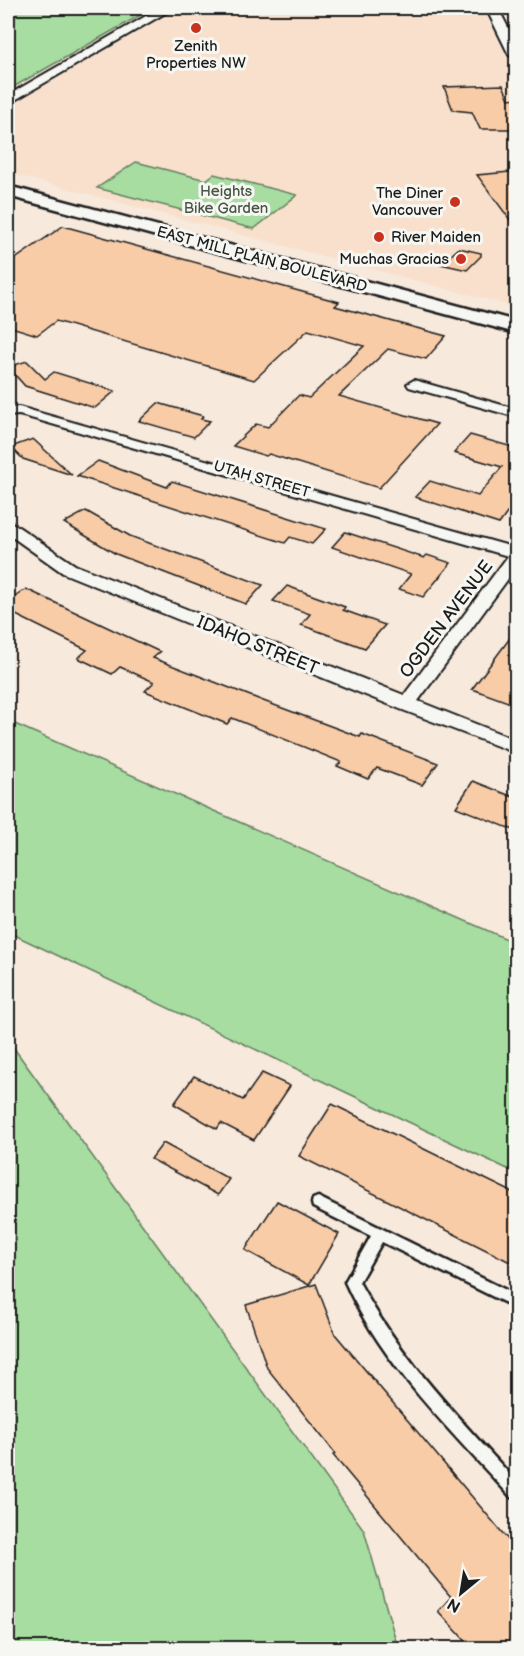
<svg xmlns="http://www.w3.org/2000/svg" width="524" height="1656" viewBox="0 0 524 1656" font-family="'Balsamiq Sans',sans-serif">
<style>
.built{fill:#f8e0cc}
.green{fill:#a7dda0;stroke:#627c5e;stroke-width:1.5}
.building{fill:#f9cca8;stroke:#1c1c1c;stroke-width:1.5}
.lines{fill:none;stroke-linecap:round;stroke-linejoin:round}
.service-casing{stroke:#1c1c1c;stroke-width:5}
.minor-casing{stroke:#1c1c1c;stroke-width:4}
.tertiary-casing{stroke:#1c1c1c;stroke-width:4}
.secondary-casing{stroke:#1c1c1c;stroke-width:5}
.service{fill:#f6f6f2;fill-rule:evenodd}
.minor{fill:#f6f6f2;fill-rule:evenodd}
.tertiary{fill:#f6f6f2;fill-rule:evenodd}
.secondary{fill:#f6f6f2;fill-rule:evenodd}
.poi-dot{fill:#c8321e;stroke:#f6f6f2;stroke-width:2}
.labels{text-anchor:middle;stroke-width:6;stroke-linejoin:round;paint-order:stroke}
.far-poi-label{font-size:15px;fill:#1c1c1c;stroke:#f6f6f2;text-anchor:end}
.far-park-label{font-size:15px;fill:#465644;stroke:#f6f6f2}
.far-street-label{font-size:15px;fill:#1c1c1c;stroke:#f6f6f2}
.street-label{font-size:18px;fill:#1c1c1c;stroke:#f6f6f2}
</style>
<rect width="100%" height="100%" fill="#f7e9dc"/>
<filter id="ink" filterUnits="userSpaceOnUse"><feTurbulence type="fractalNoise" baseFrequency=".0167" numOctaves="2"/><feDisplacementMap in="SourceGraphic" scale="12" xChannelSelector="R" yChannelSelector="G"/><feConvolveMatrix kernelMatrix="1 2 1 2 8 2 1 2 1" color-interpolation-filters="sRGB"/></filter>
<g filter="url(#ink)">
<path class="built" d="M179 8H482L516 75V307L8 173V107Z"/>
<g class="green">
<path d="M8 8H153L8 90Z"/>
<path d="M136 162 206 180 214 174 297 195 254 229 97 188Z"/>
<path d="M8 721 516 943V1173L8 932Z"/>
<path d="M8 1040 364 1530 398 1648H8Z"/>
</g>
<g class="building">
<path d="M503 85 509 99 516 98V129H480L472 112 453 110 444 87Z"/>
<path d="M510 172 516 180V228L477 175Z"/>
<path d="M63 226 339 302 335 306 446 336 426 359 388 349 339 396 437 424 379 488 269 454 266 456 233 446 256 424 268 427 299 395 309 398 364 346 308 330 254 380 56 321 37 335 8 326V264Z"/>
<path d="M459 248 481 253V256L467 270 441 264Z"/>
<path d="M27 361 45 379 54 372 115 391 95 408 25 386 8 367Z"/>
<path d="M158 403 203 416 201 419 210 421 194 437 139 421Z"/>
<path d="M470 435 516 448V501L499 524 415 497 430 481 478 496 502 467 454 453Z"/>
<path d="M33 439 72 475 23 459 11 447Z"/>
<path d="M98 461 167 487 172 481 326 529 312 544 290 537 285 543 77 476Z"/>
<path d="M86 511 130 536 263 585 246 604 116 554 64 523Z"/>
<path d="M345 532 424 558 427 555 451 563 423 597 399 589 411 574 332 547Z"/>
<path d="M287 586 345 607 343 610 385 625 365 648 301 625 310 614 273 601Z"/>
<path d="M26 589 160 652 153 658 266 702 360 737 362 734 438 763 422 785 377 768 368 779 337 766 341 762 232 718 227 724 145 691 154 682 120 667 112 674 78 658 87 650 8 611V602Z"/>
<path d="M516 630V705L472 689Z"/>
<path d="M473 781 516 798V831L456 807Z"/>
<path d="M262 1073 290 1086 254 1140 221 1123 217 1129 174 1104 194 1076 243 1100Z"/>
<path d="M332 1104 516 1194V1265L299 1156Z"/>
<path d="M163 1143 229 1179 218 1195 151 1159Z"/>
<path d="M277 1201 339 1234 309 1285 245 1250Z"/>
<path d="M316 1284 335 1334 516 1549V1648H472L438 1611 451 1597 333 1455 335 1453 267 1368 246 1305Z"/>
</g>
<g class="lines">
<defs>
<path id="service" d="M318 1197 516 1295V1308L382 1242 359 1282C400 1358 459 1418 516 1481V1499L511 1497C451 1431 382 1365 345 1282L371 1236 313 1207 312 1203 313 1199Z"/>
<g id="minor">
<path d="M414 380 516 409V417L409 387 407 384Z"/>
<path d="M19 407 516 548V568L418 701 516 740V753L400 709 63 573 8 534V522L14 524 75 565 404 695 508 556 38 420 19 415 8 416V408Z"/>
</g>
<g id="tertiary">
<path d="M160 8H174L8 104V95Z"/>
<path d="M486 8H498L516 43V59L509 55Z"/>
</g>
<path id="secondary" d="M8 186 516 321V333L8 196Z"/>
</defs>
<use href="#service" class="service-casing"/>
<use href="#minor" class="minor-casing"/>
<use href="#tertiary" class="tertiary-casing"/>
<use href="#secondary" class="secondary-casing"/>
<use href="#service" class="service"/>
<use href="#minor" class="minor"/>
<use href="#tertiary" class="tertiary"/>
<use href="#secondary" class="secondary"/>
</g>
</g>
<g class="poi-dot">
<circle cx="196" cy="28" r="6"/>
<circle cx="455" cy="202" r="6"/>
<circle cx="379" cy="237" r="6"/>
<circle cx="461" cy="259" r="6"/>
</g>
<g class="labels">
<g class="far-poi-label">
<text x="196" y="51" text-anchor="middle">Zenith<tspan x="196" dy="17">Properties NW</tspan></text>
<text x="443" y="198">The Diner<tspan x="443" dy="17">Vancouver</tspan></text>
<text x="391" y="242" text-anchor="start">River Maiden</text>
<text x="449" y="264">Muchas Gracias</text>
</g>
<g class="far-park-label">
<text x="226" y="196">Heights<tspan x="226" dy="17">Bike Garden</tspan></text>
</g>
<g class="far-street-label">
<text transform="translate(262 259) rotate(15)" y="5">EAST MILL PLAIN BOULEVARD</text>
<text transform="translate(262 479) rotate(16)" y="5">UTAH STREET</text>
</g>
<g class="street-label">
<text transform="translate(446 619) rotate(-53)" y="6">OGDEN AVENUE</text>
<text transform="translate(258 645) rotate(22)" y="6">IDAHO STREET</text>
</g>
</g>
<rect width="524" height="1656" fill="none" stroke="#f6f6f2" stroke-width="30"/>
<rect x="15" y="15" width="494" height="1626" fill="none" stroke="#1c1c1c" stroke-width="2" filter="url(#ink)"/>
<g transform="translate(461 1593) rotate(210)" stroke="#f6f6f2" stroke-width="4.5" paint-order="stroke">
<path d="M0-4.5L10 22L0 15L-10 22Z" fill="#1c1c1c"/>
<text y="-9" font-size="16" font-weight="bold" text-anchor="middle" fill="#1c1c1c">N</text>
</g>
</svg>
